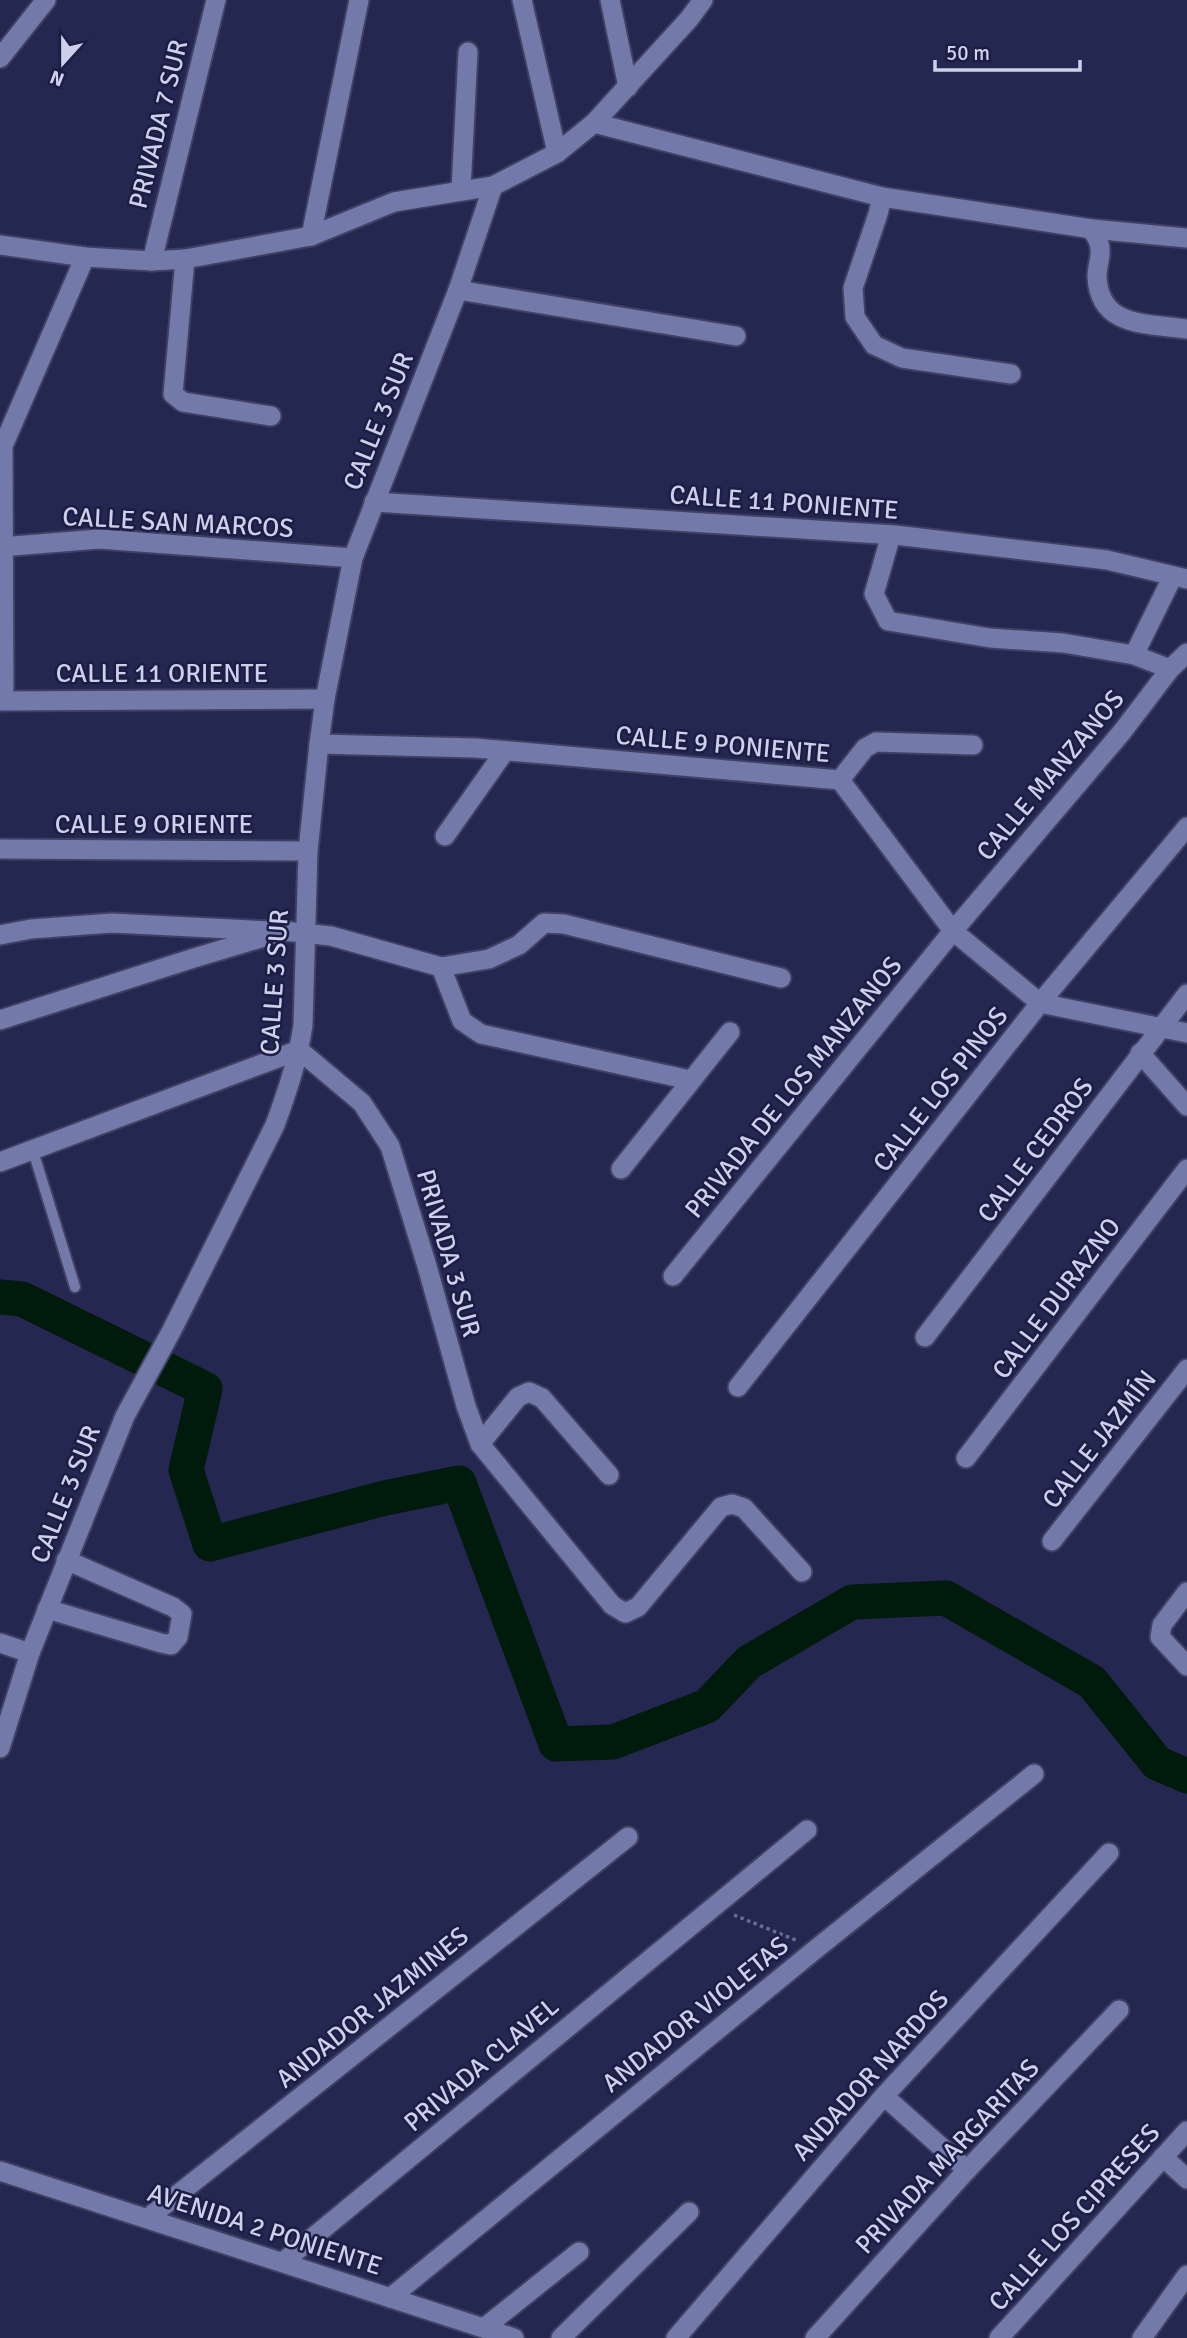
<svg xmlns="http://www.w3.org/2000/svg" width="1187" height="2338" viewBox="0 0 1187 2338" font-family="Signika,sans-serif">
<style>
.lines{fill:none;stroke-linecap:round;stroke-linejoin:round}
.river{stroke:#001a0c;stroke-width:35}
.service-casing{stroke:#3f4063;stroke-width:14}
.minor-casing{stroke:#3f4063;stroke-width:23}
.path{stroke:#696d8f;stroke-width:3.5;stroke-dasharray:3.5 3.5;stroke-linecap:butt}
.service{stroke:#7379a8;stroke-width:10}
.minor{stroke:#7379a8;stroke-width:19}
.labels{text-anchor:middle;stroke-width:5;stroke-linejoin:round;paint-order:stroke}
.street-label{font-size:26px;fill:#ccd0ea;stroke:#1b1d44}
</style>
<rect width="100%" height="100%" fill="#24274f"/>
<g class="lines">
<path class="river" d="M0 1297 22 1299 205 1389 186 1470 210 1544 385 1498 459 1483 556 1744 613 1742 707 1706 749 1662 852 1602 946 1598 1092 1682 1157 1763 1187 1776"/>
<defs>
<path id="service" d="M33 1151 75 1287"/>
<g id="minor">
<path d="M522 0 557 153"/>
<path d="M610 0 628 87"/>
<path d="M0 58 46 0"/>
<path d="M594 123 882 197 1092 229 1187 238"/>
<path d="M461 190 468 52"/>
<path d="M882 197 878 214 853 288 855 317 874 345 902 358 1011 374"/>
<path d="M1092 229C1095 235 1100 242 1100 249 1101 258 1097 267 1097 276 1099 328 1146 323 1187 329"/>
<path d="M311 236 359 0"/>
<path d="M0 245 85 257 152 261 185 259 311 236 394 202 493 186 557 153 594 123 689 19 703 0"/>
<path d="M185 259 173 394 183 402 271 416"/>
<path d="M152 261 216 0"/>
<path d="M458 290 736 336"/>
<path d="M374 502 895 535 1107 560 1187 579"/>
<path d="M891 535 874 594 888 621 990 638 1063 643 1134 655 1170 669"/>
<path d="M0 547 99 539 353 558"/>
<path d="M1134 655 1173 576"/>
<path d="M4 700 3 446 85 257"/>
<path d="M0 701 325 699"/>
<path d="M319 744 475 748 840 780 953 931 1040 1003 1187 1033"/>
<path d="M840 780 865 748 876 742 973 745"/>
<path d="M445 836 505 751"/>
<path d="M0 849 308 851"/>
<path d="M0 935 31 929 112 923 269 931"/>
<path d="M441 967 462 1021 481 1034 690 1080"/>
<path d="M0 1020 194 958 284 931 331 936 441 967 489 959 519 945 544 923 564 924 781 978"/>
<path d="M1140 1053 1187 1106"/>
<path d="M0 1162 299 1050 362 1103 390 1146 427 1266 466 1406 480 1444 612 1605 625 1613 638 1607 721 1507 732 1504 744 1508 802 1572"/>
<path d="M621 1169 730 1032"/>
<path d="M673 1276 953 931 1122 732 1170 669 1187 653"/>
<path d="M925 1337 1187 994"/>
<path d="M738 1387 1040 1003 1187 827"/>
<path d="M480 1444 518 1397 529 1392 542 1398 609 1475"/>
<path d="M966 1458 1187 1169"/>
<path d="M1052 1541 1187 1369"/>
<path d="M1187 1592 1162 1625 1160 1637 1187 1666"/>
<path d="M47 1609 161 1643 171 1645 178 1637 182 1614 173 1607 66 1560"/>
<path d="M0 1643 30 1653"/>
<path d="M0 1748 30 1653 125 1416 172 1330 275 1125C287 1092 298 1060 303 1025L308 851 319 744 325 699 353 558 458 290 493 186"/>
<path d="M884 2096 967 2170"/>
<path d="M1163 2157 1187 2179"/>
<path d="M0 2171 514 2338"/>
<path d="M148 2218 628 1837"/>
<path d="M283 2262 807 1830"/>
<path d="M390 2298 816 1949 1034 1774"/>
<path d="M484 2328 579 2252"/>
<path d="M561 2338 689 2212"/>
<path d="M676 2338 884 2096 1109 1853"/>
<path d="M815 2338 967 2170 1119 2010"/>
<path d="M999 2338 1187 2131"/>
<path d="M1142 2338 1187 2275"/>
</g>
</defs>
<use href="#service" class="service-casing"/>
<use href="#minor" class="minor-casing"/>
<path class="path" d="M734 1915 798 1941"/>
<use href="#service" class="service"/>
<use href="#minor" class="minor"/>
</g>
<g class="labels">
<g class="street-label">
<text transform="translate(158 124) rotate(-76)" y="9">PRIVADA 7 SUR</text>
<text transform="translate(378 421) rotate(-68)" y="9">CALLE 3 SUR</text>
<text transform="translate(784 502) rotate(4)" y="9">CALLE 11 PONIENTE</text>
<text transform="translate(178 522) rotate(3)" y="9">CALLE SAN MARCOS</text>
<text x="162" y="682">CALLE 11 ORIENTE</text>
<text transform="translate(723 744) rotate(5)" y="9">CALLE 9 PONIENTE</text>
<text transform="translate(1050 775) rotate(-50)" y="9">CALLE MANZANOS</text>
<text x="154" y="833">CALLE 9 ORIENTE</text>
<text transform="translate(274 982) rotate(-86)" y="9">CALLE 3 SUR</text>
<text transform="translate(793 1087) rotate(-51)" y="9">PRIVADA DE LOS MANZANOS</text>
<text transform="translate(940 1089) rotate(-52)" y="9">CALLE LOS PINOS</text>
<text transform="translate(1035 1150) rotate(-53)" y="9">CALLE CEDROS</text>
<text transform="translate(449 1253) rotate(74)" y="9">PRIVADA 3 SUR</text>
<text transform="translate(1056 1298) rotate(-53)" y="9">CALLE DURAZNO</text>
<text transform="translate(1099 1439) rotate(-52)" y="9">CALLE JAZMÍN</text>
<text transform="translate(65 1494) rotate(-68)" y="9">CALLE 3 SUR</text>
<text transform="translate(372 2007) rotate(-39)" y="9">ANDADOR JAZMINES</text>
<text transform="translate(695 2014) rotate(-39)" y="9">ANDADOR VIOLETAS</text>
<text transform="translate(481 2064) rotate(-40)" y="9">PRIVADA CLAVEL</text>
<text transform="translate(870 2075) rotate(-48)" y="9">ANDADOR NARDOS</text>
<text transform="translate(947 2156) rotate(-47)" y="9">PRIVADA MARGARITAS</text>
<text transform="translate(1074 2217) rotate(-48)" y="9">CALLE LOS CIPRESES</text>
<text transform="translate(265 2229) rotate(18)" y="9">AVENIDA 2 PONIENTE</text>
</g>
</g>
<g transform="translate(63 63) rotate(201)" stroke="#1b1d44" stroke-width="5" paint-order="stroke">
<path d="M0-5L12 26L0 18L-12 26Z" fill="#ccd0ea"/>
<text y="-10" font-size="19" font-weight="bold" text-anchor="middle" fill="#ccd0ea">N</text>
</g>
<path d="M935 60v10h145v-10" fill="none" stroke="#ccd0ea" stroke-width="3.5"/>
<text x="946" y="60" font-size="21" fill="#ccd0ea" stroke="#1b1d44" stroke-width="5" paint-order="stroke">50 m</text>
</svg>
